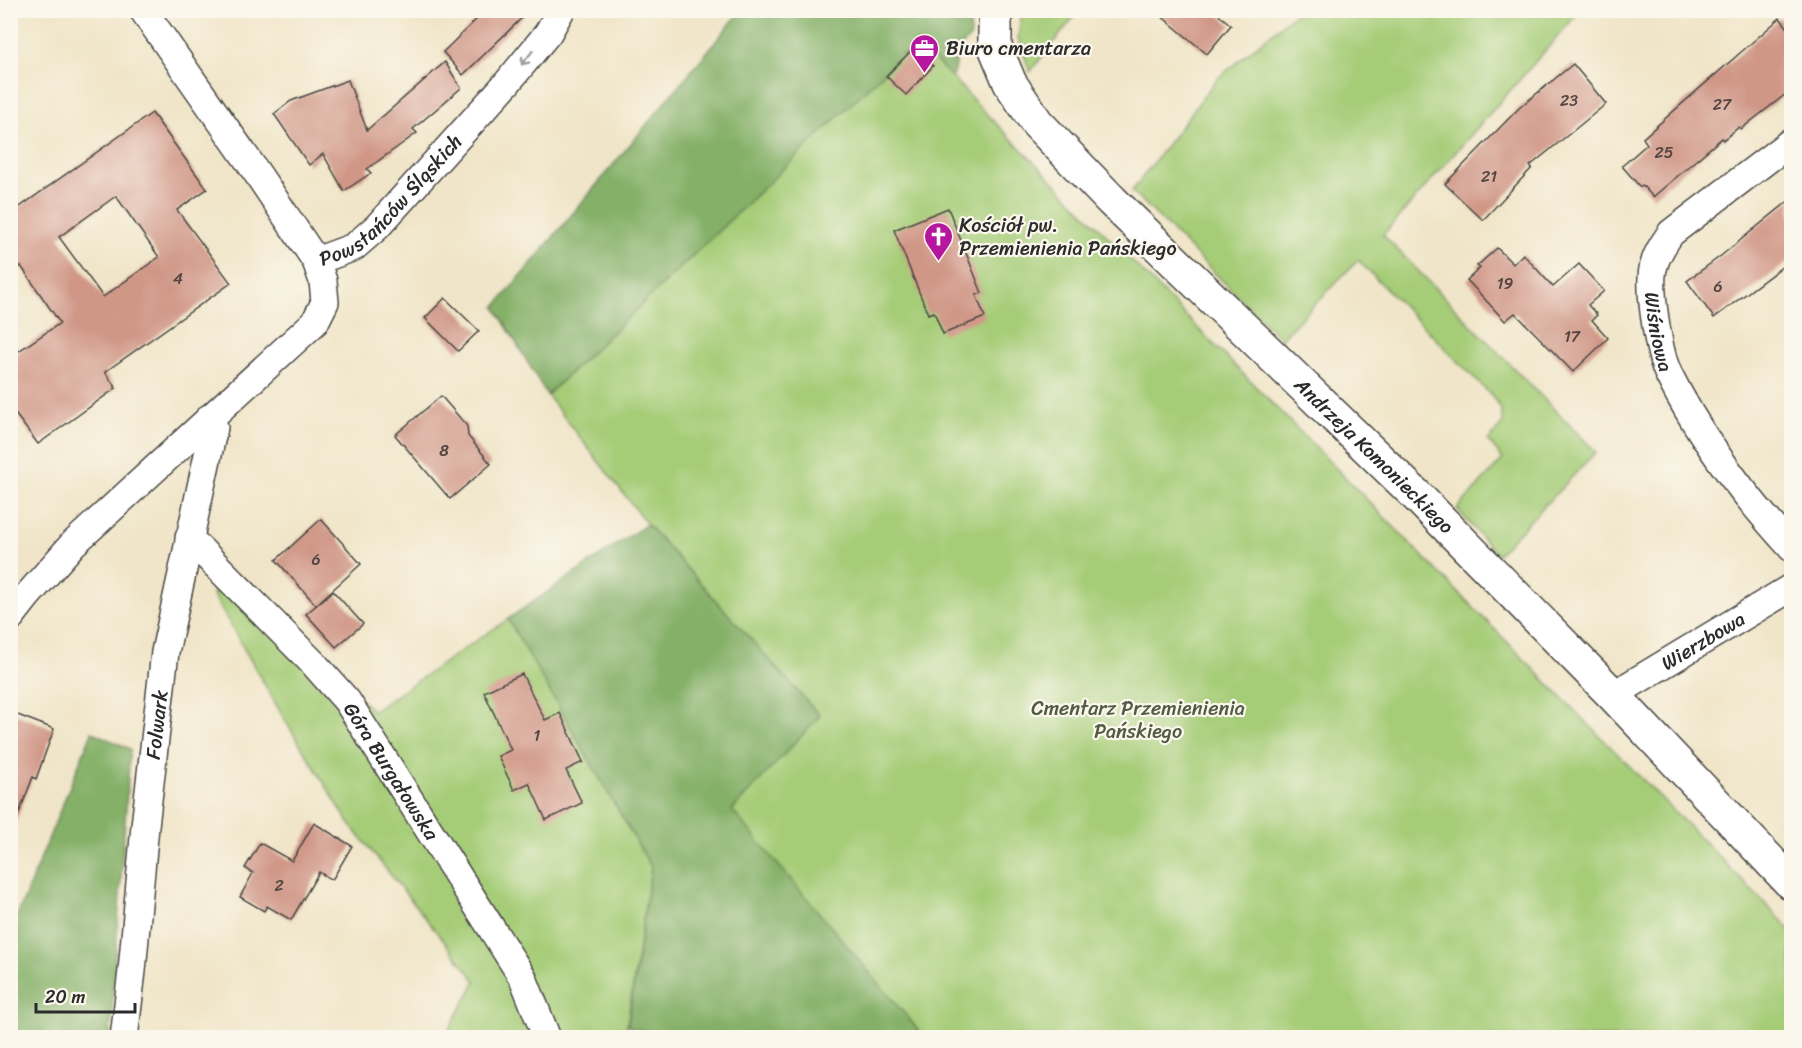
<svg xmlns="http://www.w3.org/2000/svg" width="1802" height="1048" viewBox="0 0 1802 1048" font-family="Sriracha,sans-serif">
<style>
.green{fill:#a5cc77;stroke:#687c51;stroke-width:1.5}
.forest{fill:#84b068;stroke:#586e4a;stroke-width:1.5}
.building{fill:#d09787;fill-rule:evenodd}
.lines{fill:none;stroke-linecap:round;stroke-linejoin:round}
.minor-casing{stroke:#494743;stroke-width:30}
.tertiary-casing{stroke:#494743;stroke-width:36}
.minor{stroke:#fff;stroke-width:27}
.tertiary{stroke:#fff;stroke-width:33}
.oneway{stroke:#a0a0a0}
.labels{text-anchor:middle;stroke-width:4.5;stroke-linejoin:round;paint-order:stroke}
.number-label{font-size:16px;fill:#544642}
.poi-label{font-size:20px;fill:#2b2b2b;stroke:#fbf7ec;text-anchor:start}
.street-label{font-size:20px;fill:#2b2b2b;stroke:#fbf7ec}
.park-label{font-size:20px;fill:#505b42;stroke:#fbf7ec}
</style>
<rect width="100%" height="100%" fill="#fbf7ec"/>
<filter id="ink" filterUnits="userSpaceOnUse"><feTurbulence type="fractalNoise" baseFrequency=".0167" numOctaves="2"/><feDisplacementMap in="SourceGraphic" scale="12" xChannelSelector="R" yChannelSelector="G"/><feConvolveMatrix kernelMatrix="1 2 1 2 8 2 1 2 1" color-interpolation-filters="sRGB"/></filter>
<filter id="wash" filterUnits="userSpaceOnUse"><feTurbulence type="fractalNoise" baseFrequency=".008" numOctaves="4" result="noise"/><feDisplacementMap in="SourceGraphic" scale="24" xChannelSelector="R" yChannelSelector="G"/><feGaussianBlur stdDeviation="1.35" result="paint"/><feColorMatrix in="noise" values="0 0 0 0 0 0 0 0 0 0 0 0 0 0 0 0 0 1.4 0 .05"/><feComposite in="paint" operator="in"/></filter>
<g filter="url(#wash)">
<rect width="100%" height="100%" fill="#f0e5c8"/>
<g class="green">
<path d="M1022 11H1079L1030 72 1018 38Z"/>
<path d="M1298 11H1580L1383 235 1596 452 1497 555 1457 509 1503 459 1488 441 1503 423 1501 409 1493 397 1358 260 1281 339 1132 191 1216 80Z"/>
<path d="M917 40 976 103 1791 930V1037H924L731 810 819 716 647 524 547 395Z"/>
<path d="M236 586 373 711 508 619 651 867 625 1037H445L476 981 349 823 285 720 212 593Z"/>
</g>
<g class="forest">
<path d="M741 11H969L971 36 959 49 952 78 917 41 547 395 495 307Z"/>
<path d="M647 524 820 716 732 810 924 1037 664 1038 628 1026 651 867 508 619Z"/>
<path d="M92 732 130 749 110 1037H11V931Z"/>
</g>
<g id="blocks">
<g class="building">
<path d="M486 10H530L463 75 443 52Z"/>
<path d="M1154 10H1213L1231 25 1207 54Z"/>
<path d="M1780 18 1791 32V90L1741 129 1739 127 1723 140 1722 138 1653 197 1642 185 1640 187 1622 166 1647 144 1643 138Z"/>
<path d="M914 48 933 66 906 95 886 76Z"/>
<path d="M445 62 461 88 413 129 417 133 367 169 371 173 344 191 323 154 309 165 274 114 291 101 348 80 367 130Z"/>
<path d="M1573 64 1606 104 1530 166 1532 168 1483 220 1445 184 1519 108Z"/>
<path d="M152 113 207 189 177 210 231 283 105 372 116 388 38 444 10 407V357L60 323 21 266 10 273V214ZM116 196 159 257 103 297 59 237Z"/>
<path d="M1791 199V260L1714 318 1687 281 1722 255Z"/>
<path d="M948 208 982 293 976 295 985 317 943 334 934 312 928 314 894 230Z"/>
<path d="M1497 248 1513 264 1523 254 1553 287 1579 264 1604 291 1588 305 1597 315 1592 320 1608 338 1573 372 1515 313 1505 321 1467 280 1480 268 1477 266Z"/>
<path d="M445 298 479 331 458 351 425 318Z"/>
<path d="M441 396 467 426 468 436 491 464 450 499 395 435Z"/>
<path d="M321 519 361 564 316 605 276 560Z"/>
<path d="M333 591 363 624 336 647 306 614Z"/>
<path d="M522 674 545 720 560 713 583 762 566 770 582 803 546 820 529 783 514 790 498 756 511 750 484 692Z"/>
<path d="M10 712 54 729 36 779 33 777 13 829H10Z"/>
<path d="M314 823 352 846 332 880 319 872 291 920 267 906 264 911 240 897 253 873 245 868 260 843 292 861Z"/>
</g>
</g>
</g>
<g filter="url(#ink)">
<use href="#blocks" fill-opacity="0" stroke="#494743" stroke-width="1.5"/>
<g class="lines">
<defs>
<g id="minor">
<path id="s1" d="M1792 141 1671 233C1664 243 1657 253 1654 265 1647 285 1659 354 1668 373 1699 436 1744 496 1792 548"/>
<path id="s2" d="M316 261 354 247 377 227 507 83 548 33 561 10"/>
<path id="s3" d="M189 538 315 665 347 701 523 978 547 1038"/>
<path d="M10 618 28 595 73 544 315 322 325 302 323 281 316 261 259 176 143 10"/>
<path id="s4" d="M1613 695 1792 587"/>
<path id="s5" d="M124 1038 132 971 145 826 165 652 214 427 209 418"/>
</g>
<g id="tertiary">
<path id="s6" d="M995 10V47L1010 83 1037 123 1112 201 1414 493 1613 695 1792 884"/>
</g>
</defs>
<use href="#minor" class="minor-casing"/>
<use href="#tertiary" class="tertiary-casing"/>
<use href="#minor" class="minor"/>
<use href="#tertiary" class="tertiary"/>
</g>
<defs><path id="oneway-shaft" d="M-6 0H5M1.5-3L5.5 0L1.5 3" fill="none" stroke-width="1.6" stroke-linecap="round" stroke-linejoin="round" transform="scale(1.5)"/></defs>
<use class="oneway" href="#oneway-shaft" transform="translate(527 58) rotate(129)"/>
</g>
<defs>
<symbol id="office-pin" viewBox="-11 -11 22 30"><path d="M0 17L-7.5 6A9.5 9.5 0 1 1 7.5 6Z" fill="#b5179e" stroke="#fbf7ec"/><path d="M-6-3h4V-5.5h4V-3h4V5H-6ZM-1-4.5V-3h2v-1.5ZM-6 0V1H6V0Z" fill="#fff"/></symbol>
<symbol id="church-pin" viewBox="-11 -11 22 30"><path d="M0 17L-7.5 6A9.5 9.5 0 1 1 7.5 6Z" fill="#b5179e" stroke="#fbf7ec"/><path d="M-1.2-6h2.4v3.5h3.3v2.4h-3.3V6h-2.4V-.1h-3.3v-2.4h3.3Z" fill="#fff"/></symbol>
</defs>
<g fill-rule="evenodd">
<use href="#office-pin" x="908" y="32" width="33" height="45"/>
<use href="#church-pin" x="922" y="220" width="33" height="45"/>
</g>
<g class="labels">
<g class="number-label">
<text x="1569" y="106">23</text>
<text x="1722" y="110">27</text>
<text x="1664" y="158">25</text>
<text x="1489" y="182">21</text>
<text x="178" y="284">4</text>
<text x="1505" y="289">19</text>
<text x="1718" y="292">6</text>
<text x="1572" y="342">17</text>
<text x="444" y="456">8</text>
<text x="316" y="565">6</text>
<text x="537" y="741">1</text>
<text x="279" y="891">2</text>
</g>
<g class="poi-label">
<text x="946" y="55">Biuro cmentarza</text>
<text x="959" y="232">Kościół pw.<tspan x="959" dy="23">Przemienienia Pańskiego</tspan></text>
</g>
<g class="street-label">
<text dy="7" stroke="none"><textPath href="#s2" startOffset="98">Powstańców Śląskich</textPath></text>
<text dy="7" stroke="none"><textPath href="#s1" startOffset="256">Wiśniowa</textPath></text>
<text dy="7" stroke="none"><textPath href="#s6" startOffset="598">Andrzeja Komonieckiego</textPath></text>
<text dy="7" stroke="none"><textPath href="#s4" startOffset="105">Wierzbowa</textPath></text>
<text dy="7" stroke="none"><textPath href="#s5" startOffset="315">Folwark</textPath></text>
<text dy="7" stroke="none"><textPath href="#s3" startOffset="310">Góra Burgałowska</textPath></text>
</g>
<g class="park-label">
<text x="1138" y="715">Cmentarz Przemienienia<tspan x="1138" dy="23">Pańskiego</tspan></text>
</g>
</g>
<rect width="1802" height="1048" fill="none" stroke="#fbf7ec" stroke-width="36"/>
<path d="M36 1003v9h99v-9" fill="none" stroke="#2b2b2b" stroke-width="3"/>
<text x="45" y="1003" font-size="18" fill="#2b2b2b" stroke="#fbf7ec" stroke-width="4.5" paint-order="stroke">20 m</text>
</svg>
